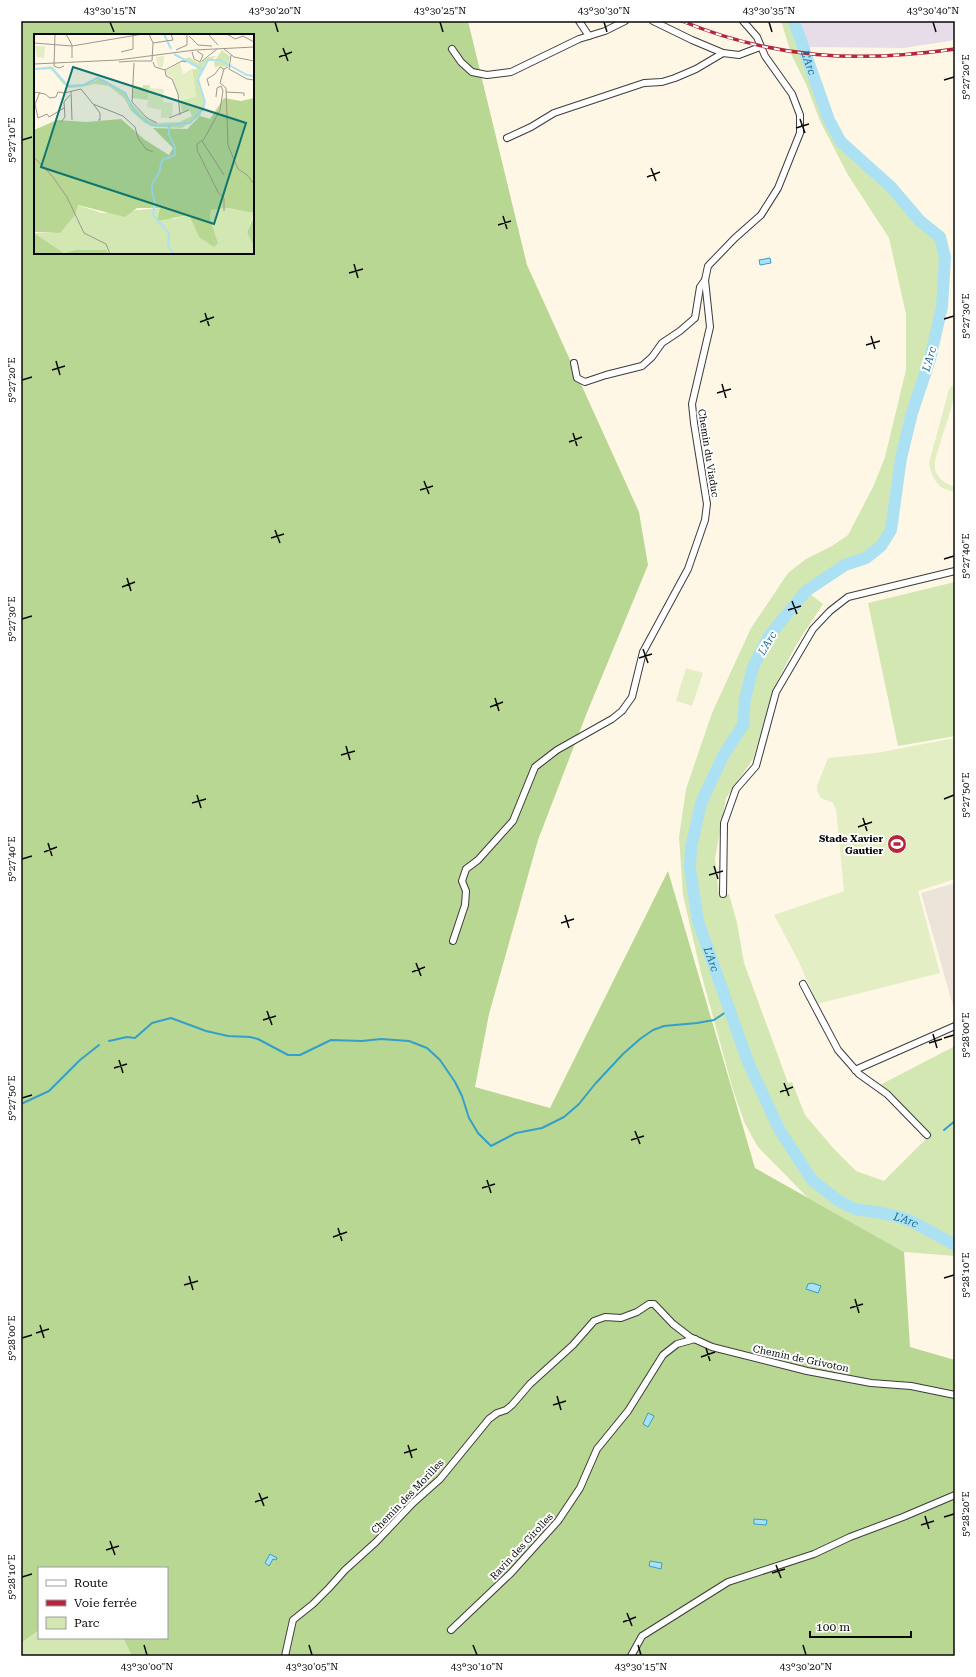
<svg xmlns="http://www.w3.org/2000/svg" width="976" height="1677" viewBox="0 0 976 1677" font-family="'Roboto Serif',serif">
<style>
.industrial{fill:#e6dde9}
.green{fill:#d3e7b2}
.forest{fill:#b8d792;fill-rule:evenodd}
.pitch{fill:#e4eec4}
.plaza{fill:#ece4d8}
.water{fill:#ace1f4;stroke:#359fca}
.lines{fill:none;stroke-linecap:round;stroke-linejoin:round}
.stream{stroke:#359fca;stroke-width:2}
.river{stroke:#ace1f4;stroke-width:12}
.street-casing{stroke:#3c3c3c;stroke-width:8}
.street{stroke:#fff;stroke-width:6}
.rail-casing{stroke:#b5263c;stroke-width:3.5}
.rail{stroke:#fff;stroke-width:2;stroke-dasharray:6;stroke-linecap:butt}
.ticks{fill:none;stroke:#090909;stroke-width:1.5}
.labels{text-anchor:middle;stroke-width:4;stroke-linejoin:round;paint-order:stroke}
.street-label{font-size:10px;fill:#090909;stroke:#fff}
.poi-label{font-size:10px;font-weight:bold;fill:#090909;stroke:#fff;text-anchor:end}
.water-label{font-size:11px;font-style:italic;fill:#176d97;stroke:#fff}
.inset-river{fill:none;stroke:#ace1f4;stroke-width:2}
.inset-road{fill:none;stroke:#9d988e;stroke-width:1}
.view{fill:#0f766e;fill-opacity:0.15;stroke:#0f766e;stroke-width:2}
.inset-edge{fill:none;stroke:#090909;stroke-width:2}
.neatline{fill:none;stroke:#090909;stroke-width:1.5}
.ticks-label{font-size:10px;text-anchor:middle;fill:#090909}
</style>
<rect width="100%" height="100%" fill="#fff7e6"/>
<path class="industrial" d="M801 21H955V40L904 48 806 47Z"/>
<g class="green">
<path d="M781 21H794L829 120 841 142 891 187 920 221 940 237 945 257 942 307 930 359 912 413 900 465 891 530 881 546 866 558 845 565 806 591 823 604 796 645 774 688 753 759 726 798 715 859 719 896 729 894 737 923 744 963 788 1083 792 1082 805 1115 834 1149 856 1171 884 1181 925 1140 928 1134 894 1097 878 1086 955 1046V1256L904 1252 808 1198 758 1147 745 1124 733 1090 701 973 683 895 679 837 686 789 712 713 751 628 788 573 806 559 832 546 848 535 874 485 885 457 906 370V314L889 238 848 175 820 121 806 84 792 56Z"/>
<path d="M955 582V736L898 746 868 603Z"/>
<path d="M39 1630V1638H123L132 1656H21V1643Z"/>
</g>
<path class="forest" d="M21 21H468L527 265 639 512 648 565 586 715 538 840 489 1014 475 1087 550 1108 668 871 755 1168 904 1252 910 1347 955 1360V1656H132L123 1638H167V1568H39V1630L21 1643ZM35 35H253V253H35Z"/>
<g class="pitch">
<path d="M955 383C955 404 945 426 939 447 937 454 934 461 935 469 937 478 946 485 955 486V491C939 492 931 477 929 463L949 389Z"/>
<path d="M686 668 703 673 692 706 676 701Z"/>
<path d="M955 738V879L918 891 940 973 817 1004 799 962 774 915 844 891 836 809 833 803 821 798 817 791V786L828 758 876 753Z"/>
</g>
<path class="plaza" d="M955 883V1013L921 893Z"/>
<g class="water">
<path d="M770 258 771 263 760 265 759 260Z"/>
<path d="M812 1283 821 1286 818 1293 806 1289 808 1284Z"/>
<path d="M648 1413 654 1416 648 1427 643 1424Z"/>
<path d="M754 1519 767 1520 766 1525 754 1524Z"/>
<path d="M270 1554 277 1558 276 1560 273 1559 269 1566 265 1563Z"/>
<path d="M650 1561 662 1563 661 1569 649 1566Z"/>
</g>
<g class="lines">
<g class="stream">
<path d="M109 1041 127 1037 135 1038 152 1023 171 1018 206 1031 228 1036 250 1037 258 1039 288 1055H300L331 1040 362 1041 381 1039 409 1041 427 1048 440 1060 455 1082 462 1096 469 1118 478 1133 491 1146 516 1133 542 1128 564 1117 579 1104 595 1084 623 1054 640 1039 653 1030 664 1026 697 1023 714 1020 729 1010"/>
<path d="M21 1104 49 1091 80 1060 99 1045"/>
<path d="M944 1130 955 1121"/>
</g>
<path class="river" id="s1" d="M794 21 829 120 841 142 891 187 920 221 940 237 945 257 942 307 930 359 912 413 901 458 891 530 881 546 866 558 845 565 806 591 769 636 753 667 745 699 743 725 723 756 701 803 691 848 690 868 698 921 748 1062 779 1129 812 1180 839 1201 855 1209 887 1214 899 1217 913 1222 955 1245"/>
<defs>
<g id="street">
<path d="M579 21 589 36"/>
<path d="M653 21 692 40 723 53"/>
<path d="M452 49 461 62 472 72 487 75 511 72 579 39 605 31 625 21"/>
<path d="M507 138 531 127 554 113 644 83 662 82 675 78 696 69 723 53 739 55 760 47"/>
<path d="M574 363 577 378 585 382 606 375 642 366 652 357 662 343 680 331 695 318 700 287 705 280"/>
<path d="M723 894 724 823 736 789 756 766 776 692 813 629 830 611 848 597 955 571"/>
<path d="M453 941 465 905 466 891 462 881 466 869 478 860 513 821 535 767 557 750 612 719 622 711 632 697 643 652 688 569 705 520 707 504 694 423 692 404 710 327 705 280 708 266 735 238 761 215 778 188 800 133V115L792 94 765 56 757 37 743 21"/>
<path d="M803 984 838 1050 859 1074 887 1094 927 1135"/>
<path d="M855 1070 955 1026"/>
<path d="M451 1630 511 1573 558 1521 580 1488 597 1449 628 1411 663 1355 677 1344 695 1339"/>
<path d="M285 1656 293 1620 313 1604 329 1588 345 1570 376 1542 413 1503 440 1479 489 1419 497 1413 506 1410 512 1405 530 1384 573 1345 594 1321 605 1317 621 1318 637 1312 649 1304H654L673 1324 690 1337 712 1347 807 1371 871 1383 911 1386 955 1395"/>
<path d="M631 1656 642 1636 728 1582 814 1554 850 1537 903 1517 955 1495"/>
</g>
</defs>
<use href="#street" class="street-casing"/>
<use href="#street" class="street"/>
<defs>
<path id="rail" d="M682 21C774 59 858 63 955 49"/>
</defs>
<use href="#rail" class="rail-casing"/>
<use href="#rail" class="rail"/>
</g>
<path class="ticks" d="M110 22 114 32M275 22 278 32M440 22 443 32M604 22 607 32M769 22 772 32M933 22 936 32M283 48 288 61M279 57 292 52M944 80 954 77M800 119 805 133M796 128 809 124M22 140 32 137M651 168 656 181M647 177 660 172M503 216 507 229M498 225 511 221M354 264 358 278M349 273 363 269M205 313 209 326M944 319 954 316M200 322 214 317M871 336 875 349M866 345 880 341M56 361 60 375M52 370 65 366M22 380 32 377M722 384 726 398M717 393 731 389M573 433 577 446M569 442 582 437M424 481 429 494M420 490 433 486M275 530 280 543M271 538 284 534M944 559 954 556M127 578 131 591M122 587 135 582M792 601 797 614M788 610 801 606M22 619 32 616M643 649 648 663M639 658 652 654M495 698 499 711M490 707 503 702M346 746 350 760M341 755 355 751M197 795 201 808M944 799 954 795M192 803 206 799M863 818 867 831M858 827 872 822M48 843 52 856M44 852 57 847M22 859 32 856M714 866 718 879M709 875 723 871M565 915 569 928M561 923 574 919M416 963 421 976M412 972 425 967M267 1011 272 1025M263 1020 276 1016M933 1034 937 1048M944 1038 954 1035M929 1043 942 1039M119 1060 123 1073M114 1068 127 1064M784 1083 789 1096M780 1092 793 1087M22 1098 32 1095M635 1131 640 1144M631 1140 644 1136M487 1180 491 1193M482 1188 495 1184M338 1228 342 1241M333 1237 347 1232M189 1276 193 1290M944 1278 954 1275M184 1285 198 1281M855 1299 859 1313M850 1308 863 1304M40 1325 44 1338M36 1333 49 1329M22 1338 32 1335M706 1348 710 1361M701 1357 715 1352M557 1396 561 1410M553 1405 566 1401M408 1445 412 1458M404 1453 417 1449M259 1493 264 1506M255 1502 268 1497M925 1516 929 1529M944 1517 954 1514M921 1525 934 1521M110 1541 115 1555M106 1550 119 1546M776 1565 781 1578M772 1573 785 1569M22 1577 32 1574M627 1613 632 1626M623 1622 636 1617M144 1645 147 1655M309 1645 312 1655M473 1645 477 1655M638 1645 641 1655M803 1645 806 1655"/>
<defs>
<symbol id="stadium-disc" viewBox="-11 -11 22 22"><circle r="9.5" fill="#b5263c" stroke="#fff"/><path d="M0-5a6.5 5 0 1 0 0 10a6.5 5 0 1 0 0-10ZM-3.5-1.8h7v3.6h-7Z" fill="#fff"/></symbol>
</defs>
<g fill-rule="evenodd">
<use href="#stadium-disc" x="886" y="833" width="22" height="22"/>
</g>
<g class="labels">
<g class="street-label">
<text transform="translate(709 453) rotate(81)" y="4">Chemin du Viaduc</text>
<text transform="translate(801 1358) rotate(12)" y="4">Chemin de Grivoton</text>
<text transform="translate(407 1496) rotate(-46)" y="4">Chemin des Morilles</text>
<text transform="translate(521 1546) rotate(-47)" y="4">Ravin des Girolles</text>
</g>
<g class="poi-label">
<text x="883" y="842">Stade Xavier<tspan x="883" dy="12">Gautier</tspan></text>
</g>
<g class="water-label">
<text dy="4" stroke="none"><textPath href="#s1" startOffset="44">L'Arc</textPath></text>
<text transform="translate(929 359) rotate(-74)" y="4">L'Arc</text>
<text transform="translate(767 643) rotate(-59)" y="4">L'Arc</text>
<text dy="4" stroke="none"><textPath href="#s1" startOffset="1076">L'Arc</textPath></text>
<text dy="4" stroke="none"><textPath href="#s1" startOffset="1424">L'Arc</textPath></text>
</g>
</g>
<g transform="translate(34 34)">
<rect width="220" height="220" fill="#fff7e6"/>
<path d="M188 16 196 23 193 33 185 32 181 34 180 28ZM183 22 171 29 164 45 171 68 166 82 148 94 122 93 111 89 97 77 90 64 75 52 61 50 47 53 35 54 29 50 16 34 0 35 17 32 34 52 50 51 65 45 91 59 95 70 97 69 113 85 123 89 145 88 158 82 155 76 148 79 146 67 162 62 158 35H164L155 28H146L155 23 164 29 175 23ZM109 51H116L114 66 98 64 99 52 109 53ZM43 171 68 179 127 174 139 185 155 181 165 203 184 209 176 184 177 176 194 174 220 179 213 198 220 211V220H75L72 216H41L30 219 0 199H26Z" fill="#d3e7b2"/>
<path d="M190 64 207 67 220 64V179L194 174 177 176 176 184 184 209 180 213 165 203 155 181 123 187 126 174H103L91 183 44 171 41 181 26 199 0 198V96L23 86 52 88 87 85 111 106 135 121 139 114 119 94 153 95 166 82 176 85ZM220 182V211H219L213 198ZM0 199 30 219 41 216H72L75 220H0Z" fill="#b8d792"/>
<path d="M1 12H11L10 24 3 23ZM130 22 129 33H124L122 23ZM146 29 149 40 158 35 162 62 146 67 138 43 133 42 132 37ZM116 54 130 55 129 68 139 69 138 83 127 84V76L113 73Z" fill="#e4eec4"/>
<path class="inset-river" d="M130 0 137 15M140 20 169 36M0 35 18 34 34 52 50 51 63 44 70 47 91 59 101 78 117 91 125 92 156 89 169 75 171 68 164 45 174 26H186L213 41 220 42M118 157V150L125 139 128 126 141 121V113L135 101V92M118 158 121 168 119 181 135 199 134 212 140 220"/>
<path class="inset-road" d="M21 0 20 32 25 34 30 32M32 0 38 11V24M115 0 119 9 118 27M174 0 184 11M193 0 201 5 209 2 220 8M155 2 164 11 178 12M0 9 38 12 109 0M119 9 139 6 137 0M190 15 200 23 220 27M142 16 153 11V1M87 18 99 15V0M158 18 160 25 166 28 169 21 163 17M197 21 195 35 213 45 220 46M99 27H118M168 27 183 15M85 28 99 27M119 28 121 33 131 36 148 27 152 28M100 29 98 68 113 84 123 89M0 30 84 26 161 16 220 13M194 33 190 35 186 49 192 54 194 111 204 135 213 141 220 150M131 36 132 42 138 45 144 60 146 81M175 52 173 45 181 40 186 33 190 35M37 57 38 86M0 58 11 60 16 64 22 63 24 58 30 59 47 55 59 70 89 82 101 93 104 104 112 115 119 118M6 58 1 70 4 84 13 80 15 83 30 74M192 58 210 59V62M182 63 183 54 187 52 189 57 186 76 170 105 163 110V116L184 158 190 164V177M60 71 66 79V86H64M135 84 155 76M27 88 31 83 30 68 36 61M168 107 190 141M0 123 19 143 33 163 50 199 72 210 76 220"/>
<path class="view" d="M39 33 212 89 180 190 7 133Z"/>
<rect width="220" height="220" class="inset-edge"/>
</g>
<rect width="976" height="1677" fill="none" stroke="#ffffff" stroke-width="44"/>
<rect x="38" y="1567" width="130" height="72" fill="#ffffff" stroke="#9d9d9d"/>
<rect x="46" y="1580" width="20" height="6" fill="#ffffff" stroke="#9d9d9d"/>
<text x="74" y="1587" font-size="12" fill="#090909">Route</text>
<rect x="46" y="1600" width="20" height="6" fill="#b5263c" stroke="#9d9d9d"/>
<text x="74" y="1607" font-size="12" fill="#090909">Voie ferrée</text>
<rect x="46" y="1617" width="20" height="12" fill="#d3e7b2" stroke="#9d9d9d"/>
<text x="74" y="1627" font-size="12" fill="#090909">Parc</text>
<path d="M810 1631v6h101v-6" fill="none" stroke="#090909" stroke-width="2"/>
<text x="816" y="1631" font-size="12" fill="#090909" stroke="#ffffff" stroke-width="3" paint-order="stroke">100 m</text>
<rect x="22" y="22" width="932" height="1633" class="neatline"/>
<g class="ticks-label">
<text x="110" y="14">43°30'15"N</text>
<text x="275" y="14">43°30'20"N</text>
<text x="440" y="14">43°30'25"N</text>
<text x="604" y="14">43°30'30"N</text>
<text x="769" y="14">43°30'35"N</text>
<text x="933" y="14">43°30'40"N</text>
<text transform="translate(965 77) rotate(-90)" y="4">5°27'20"E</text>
<text transform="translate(11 140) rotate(-90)" y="4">5°27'10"E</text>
<text transform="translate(965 316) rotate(-90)" y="4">5°27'30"E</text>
<text transform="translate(11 380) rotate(-90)" y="4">5°27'20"E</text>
<text transform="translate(965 556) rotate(-90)" y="4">5°27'40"E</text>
<text transform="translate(11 619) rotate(-90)" y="4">5°27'30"E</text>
<text transform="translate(965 795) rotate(-90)" y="4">5°27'50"E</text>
<text transform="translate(11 859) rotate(-90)" y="4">5°27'40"E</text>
<text transform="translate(965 1035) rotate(-90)" y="4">5°28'00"E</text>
<text transform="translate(11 1098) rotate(-90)" y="4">5°27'50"E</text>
<text transform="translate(965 1275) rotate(-90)" y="4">5°28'10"E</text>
<text transform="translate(11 1338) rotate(-90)" y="4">5°28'00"E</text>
<text transform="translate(965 1514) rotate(-90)" y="4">5°28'20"E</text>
<text transform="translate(11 1577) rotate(-90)" y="4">5°28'10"E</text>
<text x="147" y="1670">43°30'00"N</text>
<text x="312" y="1670">43°30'05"N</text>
<text x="477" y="1670">43°30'10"N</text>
<text x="641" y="1670">43°30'15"N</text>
<text x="806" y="1670">43°30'20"N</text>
</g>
</svg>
